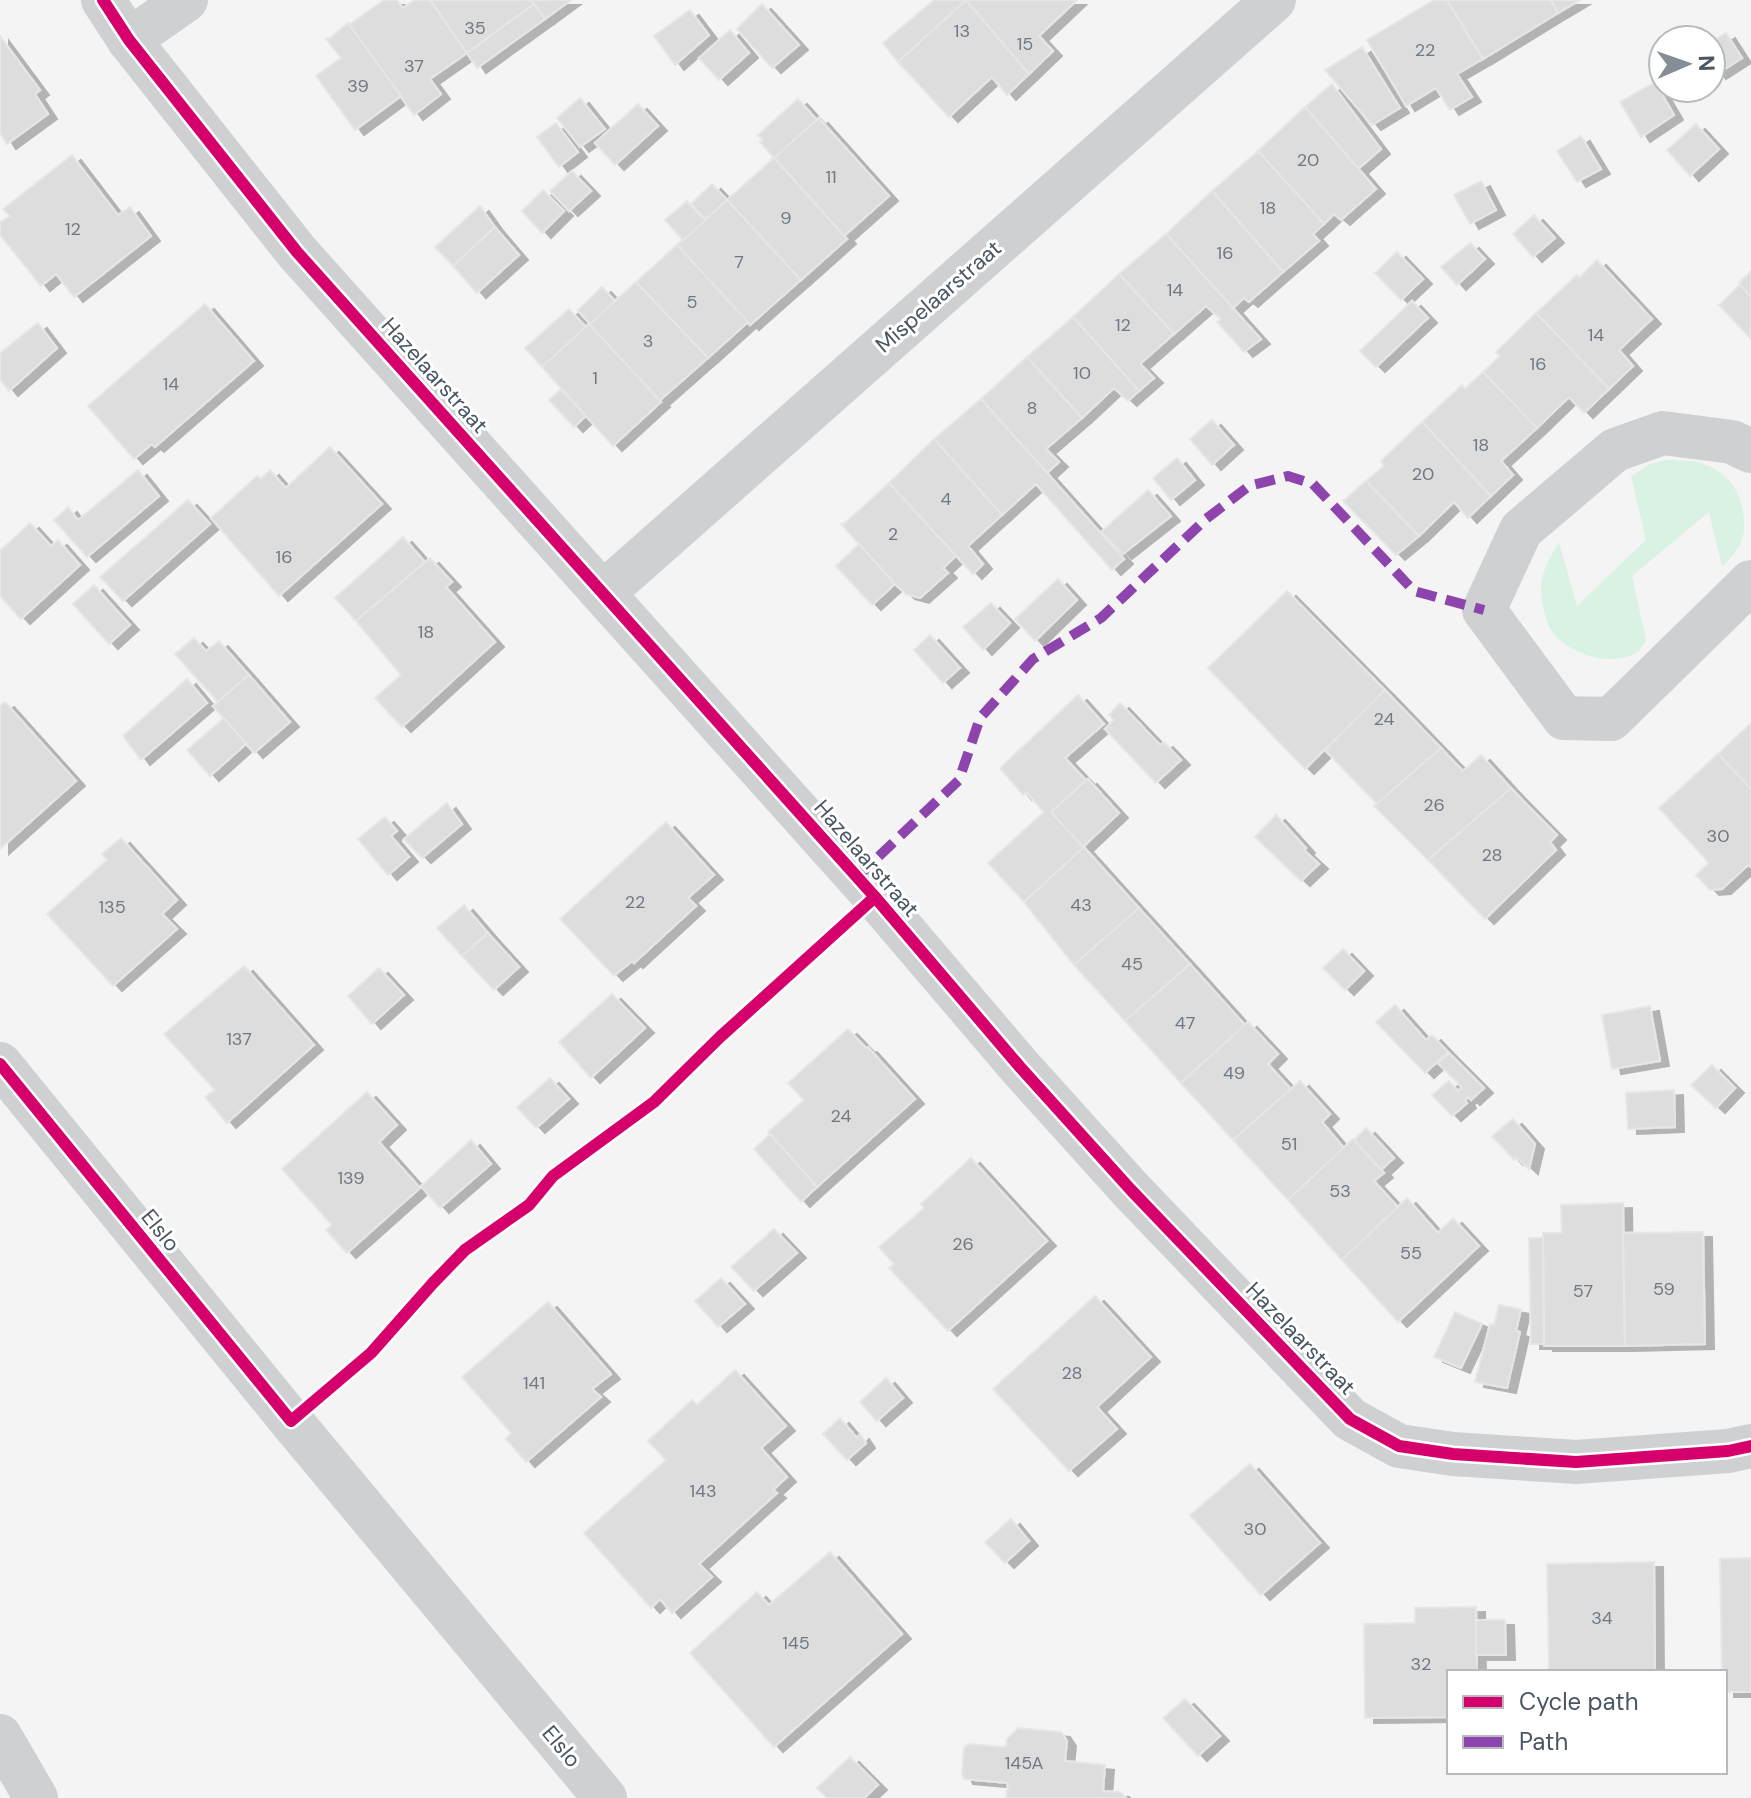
<svg xmlns="http://www.w3.org/2000/svg" width="1751" height="1798" viewBox="0 0 1751 1798" font-family="'DM Sans',sans-serif">
<style>
.green{fill:#d9f2e3}
.building{fill:#ddddde;stroke:#e5e6e7;stroke-width:2;filter:url(#shadow)}
.lines{fill:none;stroke-linecap:round;stroke-linejoin:round}
.minor{stroke:#ced0d2;stroke-width:44}
.quiet{stroke:#8e44ad;stroke-width:10;stroke-dasharray:20 10;stroke-linecap:butt}
.cycleway-casing{stroke:#fff;stroke-width:17}
.cycleway{stroke:#d6006c;stroke-width:12}
.labels{text-anchor:middle;stroke-width:6;stroke-linejoin:round;paint-order:stroke}
.number-label{font-size:18px;fill:#707881}
.street-label{font-size:22px;fill:#4a5661;stroke:#fff}
</style>
<defs>
<filter id="shadow"><feDropShadow dx="9" dy="5" stdDeviation="0" flood-color="#0004"/></filter>
</defs>
<rect width="100%" height="100%" fill="#f4f4f4"/>
<path class="green" d="M1666 460C1678 461 1693 460 1704 464 1731 474 1743 495 1744 523 1744 530 1744 536 1741 542 1737 552 1729 560 1722 567L1709 512 1632 576 1646 640C1646 640 1640 649 1640 650 1615 670 1567 654 1551 630 1545 619 1541 600 1541 588 1541 571 1551 556 1559 542L1577 606 1646 540 1631 476 1650 464Z"/>
<g class="building">
<path d="M384 0H397L403 8 414 0H430L467 53 430 79 441 94 414 115 348 23 350 24Z"/>
<path d="M430 0H531L534 4 467 53Z"/>
<path d="M531 0H571L545 19Z"/>
<path d="M934 0H966L898 62 883 43Z"/>
<path d="M966 0 1029 74 1007 95 992 77 949 117 898 62Z"/>
<path d="M966 0H1077L1039 36 1053 51 1029 74Z"/>
<path d="M1434 0H1447L1483 59 1457 74 1472 97 1450 110 1436 88 1406 106 1367 40Z"/>
<path d="M1447 0H1551L1558 13 1483 59Z"/>
<path d="M1551 0H1580L1558 13Z"/>
<path d="M534 4 545 19 477 68 467 53Z"/>
<path d="M762 4 799 45 772 68 737 29Z"/>
<path d="M690 10 709 35 675 65 654 36Z"/>
<path d="M348 23 401 96 355 130 316 76 341 58 326 39 330 38Z"/>
<path d="M730 30 749 53 719 80 699 58Z"/>
<path d="M1726 33 1742 58 1717 74 1711 64V42Z"/>
<path d="M0 36 40 90 35 94 48 114 7 144 0 133Z"/>
<path d="M1362 47 1400 108 1372 125 1325 70Z"/>
<path d="M1655 82 1674 115 1641 137 1620 102Z"/>
<path d="M1332 84 1381 149 1358 169 1305 107Z"/>
<path d="M580 98 605 129 580 147 557 118Z"/>
<path d="M798 99 817 120 774 158 760 142 763 140 758 135Z"/>
<path d="M638 104 658 126 615 165 595 143Z"/>
<path d="M1305 107 1376 189 1341 220 1334 214 1324 224 1258 151Z"/>
<path d="M819 118 889 196 844 236 774 158Z"/>
<path d="M556 123 578 152 559 167 537 137Z"/>
<path d="M1696 124 1719 149 1690 176 1667 150Z"/>
<path d="M1581 136 1601 169 1577 182 1557 151Z"/>
<path d="M1258 151 1324 224 1313 234 1319 241 1283 272 1212 191Z"/>
<path d="M72 155 118 215 130 207 151 236 74 297 56 274 41 286 0 235V222L10 216 3 209Z"/>
<path d="M774 158 847 239 801 280 727 200Z"/>
<path d="M572 171 591 191 569 211 550 191Z"/>
<path d="M1481 181 1496 210 1470 224 1454 195Z"/>
<path d="M712 184 727 200 706 219 691 204Z"/>
<path d="M543 190 564 211 542 233 522 211Z"/>
<path d="M1212 191 1283 272 1249 302 1244 298 1233 308 1166 234Z"/>
<path d="M727 200 801 280 750 325 677 245Z"/>
<path d="M687 201 705 221 683 240 665 220Z"/>
<path d="M480 206 495 227 453 266 435 247Z"/>
<path d="M1534 215 1555 238 1533 257 1513 234Z"/>
<path d="M495 227 519 255 477 293 453 266Z"/>
<path d="M1166 234 1233 308 1261 339 1244 352 1217 322 1221 319 1206 306 1174 334 1119 274Z"/>
<path d="M1470 243 1485 259 1457 285 1441 267Z"/>
<path d="M677 245 748 322 708 358 636 282Z"/>
<path d="M1397 252 1423 279 1401 300 1375 273Z"/>
<path d="M1597 260 1652 319 1619 350 1633 366 1609 389 1536 313 1577 275 1579 278Z"/>
<path d="M1751 271V297L1739 283Z"/>
<path d="M1119 274 1174 334 1140 364 1154 378 1139 391 1073 317Z"/>
<path d="M636 282 708 358 659 401 589 324Z"/>
<path d="M1740 285 1751 297V339L1719 305Z"/>
<path d="M602 287 615 301 590 324 578 310Z"/>
<path d="M1412 301 1428 318 1376 367 1360 351Z"/>
<path d="M205 304 254 361 155 447 152 444 134 459 88 406Z"/>
<path d="M569 309 586 327 542 367 525 348Z"/>
<path d="M1536 313 1609 389 1584 413 1569 397 1537 428 1483 372 1500 356 1496 352Z"/>
<path d="M1073 317 1139 391 1128 401 1114 388 1082 418 1027 357Z"/>
<path d="M38 323 57 348 9 391 0 380V353Z"/>
<path d="M589 324 661 402 613 446 542 367Z"/>
<path d="M1027 357 1082 418 1046 449 1059 462 1047 473 981 399Z"/>
<path d="M1483 372 1537 428 1501 461 1513 475 1491 496 1422 422 1462 385 1465 389Z"/>
<path d="M561 389 586 416 574 427 549 400Z"/>
<path d="M981 399 1124 559 1112 570 1036 484 1002 515 934 439Z"/>
<path d="M1212 420 1234 445 1212 465 1190 439Z"/>
<path d="M1422 422 1491 496 1468 518 1454 502 1419 536 1366 481 1384 466 1381 461Z"/>
<path d="M934 439 1002 515 968 546 983 564 973 574 889 483Z"/>
<path d="M330 447 382 504 279 596 211 518 257 476 261 479 270 470 286 488Z"/>
<path d="M1177 458 1195 480 1171 500 1153 478Z"/>
<path d="M138 470 159 496 87 557 54 520 68 507 78 520Z"/>
<path d="M1366 481 1419 536 1396 555 1343 501Z"/>
<path d="M889 483 956 556 943 568 948 573 920 598 906 594 895 584 841 524 845 523Z"/>
<path d="M1148 490 1171 516 1123 554 1101 532Z"/>
<path d="M188 500 210 524 123 601 100 577Z"/>
<path d="M30 523 51 546 58 540 80 565 21 619 0 596V551Z"/>
<path d="M403 537 425 562 356 621 335 598Z"/>
<path d="M859 544 895 584 872 605 836 566Z"/>
<path d="M430 558 452 582 446 587 495 642 402 727 375 698 401 675 356 621Z"/>
<path d="M1058 579 1077 600 1035 641 1015 619Z"/>
<path d="M94 585 130 625 109 644 73 604Z"/>
<path d="M1287 591 1385 690 1305 769 1208 668Z"/>
<path d="M991 603 1010 623 983 650 963 627Z"/>
<path d="M930 635 960 668 943 683 914 650Z"/>
<path d="M194 638 206 651 219 641 249 675 218 702 175 654Z"/>
<path d="M249 675 290 722 254 753 213 706Z"/>
<path d="M187 679 207 703 141 760 123 736Z"/>
<path d="M1385 690 1441 748 1377 804 1325 750Z"/>
<path d="M1078 695 1104 724 1065 758 1086 780 1051 812 1084 847 1024 902 988 863 1044 812 1026 792 1023 795 1000 768Z"/>
<path d="M5 702 76 781 0 849V706Z"/>
<path d="M1120 703 1160 745 1164 742 1181 760 1156 783 1105 729 1114 720 1109 715Z"/>
<path d="M224 718 246 744 210 776 187 750Z"/>
<path d="M1751 723V789L1718 754Z"/>
<path d="M1441 748 1463 771 1481 755 1511 788 1428 860 1374 806Z"/>
<path d="M1718 754 1751 789V867L1748 865 1722 889 1710 890 1696 875 1709 863 1659 808Z"/>
<path d="M1088 779 1119 813 1083 847 1051 812Z"/>
<path d="M1511 788 1557 835 1550 842 1556 850 1485 919 1428 860Z"/>
<path d="M447 803 462 824 422 858 404 839Z"/>
<path d="M1276 815 1306 848 1304 850 1319 864 1301 881 1255 837Z"/>
<path d="M385 817 397 831 391 836 409 857 388 875 358 839Z"/>
<path d="M666 822 714 875 688 898 696 906 634 963 632 961 614 976 560 919Z"/>
<path d="M121 838 177 900 162 914 177 929 113 986 47 914 107 860 102 854Z"/>
<path d="M1084 847 1139 908 1074 965 1024 902Z"/>
<path d="M464 905 488 933 462 956 437 928Z"/>
<path d="M1139 908 1190 964 1125 1021 1074 965Z"/>
<path d="M488 933 519 967 494 990 462 956Z"/>
<path d="M1343 949 1364 971 1345 990 1323 968Z"/>
<path d="M1190 964 1245 1025 1181 1083 1125 1021Z"/>
<path d="M244 966 314 1045 227 1123 205 1097 215 1090 164 1034Z"/>
<path d="M379 968 404 995 372 1024 348 996Z"/>
<path d="M612 994 645 1028 591 1078 559 1042Z"/>
<path d="M1395 1005 1426 1040 1432 1035 1448 1052 1425 1073 1376 1022Z"/>
<path d="M1650 1006 1660 1061 1612 1069 1602 1015Z"/>
<path d="M1248 1022 1278 1054 1268 1064 1291 1089 1233 1140 1181 1083Z"/>
<path d="M848 1029 866 1048 868 1047 915 1099 817 1187 768 1132 804 1100 788 1083Z"/>
<path d="M1449 1053 1484 1088 1471 1100 1468 1097 1465 1100 1467 1103 1452 1116 1432 1095 1449 1081 1458 1091 1462 1087 1438 1063Z"/>
<path d="M1712 1065 1735 1088 1716 1108 1691 1085Z"/>
<path d="M550 1078 569 1099 536 1128 517 1107Z"/>
<path d="M1300 1081 1330 1114 1322 1122 1344 1148 1288 1200 1233 1140Z"/>
<path d="M1674 1090 1675 1127 1628 1129 1626 1093Z"/>
<path d="M367 1092 397 1125 379 1142 420 1188 347 1253 326 1230 332 1225 282 1169Z"/>
<path d="M1513 1119 1535 1144 1529 1169 1516 1157 1514 1160 1492 1136Z"/>
<path d="M1366 1128 1394 1158 1381 1170 1354 1140Z"/>
<path d="M770 1134 817 1187 801 1202 754 1149Z"/>
<path d="M1353 1139 1384 1173 1374 1181 1398 1207 1342 1260 1288 1200Z"/>
<path d="M471 1140 491 1164 440 1208 421 1186Z"/>
<path d="M971 1158 1047 1241 948 1331 889 1268 894 1264 879 1247 924 1208 921 1204Z"/>
<path d="M1407 1198 1438 1233 1453 1218 1479 1246 1398 1322 1342 1260Z"/>
<path d="M1623 1203 1625 1346H1544L1543 1233H1562L1561 1205Z"/>
<path d="M774 1229 797 1253 754 1291 731 1267Z"/>
<path d="M1703 1232 1705 1344 1625 1346 1623 1233Z"/>
<path d="M1529 1238H1543L1544 1344H1531Z"/>
<path d="M721 1278 745 1304 718 1327 695 1301Z"/>
<path d="M1095 1296 1151 1357 1097 1407 1117 1429 1069 1471 993 1389Z"/>
<path d="M548 1302 611 1374 592 1389 601 1397 526 1462 506 1439 511 1433 462 1377Z"/>
<path d="M1499 1305 1521 1309 1516 1331 1520 1332 1507 1388 1475 1382 1490 1324 1494 1325Z"/>
<path d="M1455 1312 1482 1324 1461 1368 1434 1357Z"/>
<path d="M735 1370 786 1426 761 1448 787 1477 773 1490 777 1493 699 1564 712 1577 672 1613 660 1599 651 1608 584 1533 666 1460 648 1441 692 1400 697 1405Z"/>
<path d="M886 1378 903 1398 877 1421 860 1402Z"/>
<path d="M840 1418 857 1438 860 1434 866 1443 847 1460 823 1434Z"/>
<path d="M1250 1464 1320 1543 1261 1595 1190 1515Z"/>
<path d="M1011 1519 1029 1541 1005 1563 985 1542Z"/>
<path d="M830 1552 902 1634 774 1747 690 1653 757 1592 769 1605Z"/>
<path d="M1751 1558V1692H1725V1672H1722L1720 1559Z"/>
<path d="M1654 1562 1655 1672H1549L1547 1564Z"/>
<path d="M1476 1607 1477 1672H1449V1717L1365 1718 1364 1624 1415 1623V1608Z"/>
<path d="M1476 1620H1505L1506 1655H1476Z"/>
<path d="M1185 1699 1220 1736 1198 1756 1163 1718Z"/>
<path d="M1018 1728 1061 1732 1067 1741 1065 1761 1105 1765 1103 1791 1120 1792 1126 1798H1006L1008 1783 964 1779 962 1774 964 1748 968 1744 1006 1747 1007 1739Z"/>
<path d="M850 1757 878 1785 864 1798H827L817 1788Z"/>
</g>
<g class="lines">
<g class="minor">
<path d="M103 0 129 40 297 252 875 897 1020 1067 1131 1190 1350 1419 1399 1446 1453 1454 1576 1462 1728 1451 1751 1446"/>
<path d="M129 40 186 0"/>
<path d="M1751 451 1732 442 1663 433 1615 450 1521 530 1484 610 1564 718 1611 719 1751 582"/>
<path d="M603 593 1274 0"/>
<path d="M0 1064 291 1421 605 1798"/>
<path d="M0 1736 36 1798"/>
</g>
<path class="quiet" d="M857 877 959 780 980 718 1033 659 1101 618 1206 519 1249 486 1288 476 1313 484 1414 591 1484 610"/>
<defs>
<g id="cycleway">
<path d="M103 0 129 40 297 252 875 897 1020 1067 1131 1190 1350 1419 1399 1446 1453 1454 1576 1462 1728 1451 1751 1446"/>
<path d="M0 1064 291 1421 371 1353 433 1283 465 1250 529 1205 553 1176 654 1102 720 1037 875 897"/>
</g>
</defs>
<use href="#cycleway" class="cycleway-casing"/>
<use href="#cycleway" class="cycleway"/>
</g>
<g class="labels">
<g class="number-label">
<text x="475" y="34">35</text>
<text x="962" y="37">13</text>
<text x="1025" y="50">15</text>
<text x="1425" y="56">22</text>
<text x="414" y="72">37</text>
<text x="358" y="92">39</text>
<text x="1308" y="166">20</text>
<text x="831" y="183">11</text>
<text x="1268" y="214">18</text>
<text x="786" y="224">9</text>
<text x="73" y="235">12</text>
<text x="1225" y="259">16</text>
<text x="739" y="268">7</text>
<text x="1175" y="296">14</text>
<text x="692" y="308">5</text>
<text x="1123" y="331">12</text>
<text x="1596" y="341">14</text>
<text x="648" y="347">3</text>
<text x="1538" y="370">16</text>
<text x="1082" y="379">10</text>
<text x="595" y="384">1</text>
<text x="171" y="390">14</text>
<text x="1032" y="414">8</text>
<text x="1481" y="451">18</text>
<text x="1423" y="480">20</text>
<text x="946" y="505">4</text>
<text x="893" y="540">2</text>
<text x="284" y="563">16</text>
<text x="426" y="638">18</text>
<text x="1384" y="725">24</text>
<text x="1434" y="811">26</text>
<text x="1718" y="842">30</text>
<text x="1492" y="861">28</text>
<text x="635" y="908">22</text>
<text x="1081" y="911">43</text>
<text x="112" y="913">135</text>
<text x="1132" y="970">45</text>
<text x="1185" y="1029">47</text>
<text x="239" y="1045">137</text>
<text x="1234" y="1079">49</text>
<text x="841" y="1122">24</text>
<text x="1289" y="1150">51</text>
<text x="351" y="1184">139</text>
<text x="1340" y="1197">53</text>
<text x="963" y="1250">26</text>
<text x="1411" y="1259">55</text>
<text x="1664" y="1295">59</text>
<text x="1583" y="1297">57</text>
<text x="1072" y="1379">28</text>
<text x="534" y="1389">141</text>
<text x="703" y="1497">143</text>
<text x="1255" y="1535">30</text>
<text x="1602" y="1624">34</text>
<text x="796" y="1649">145</text>
<text x="1421" y="1670">32</text>
<text x="1024" y="1769">145A</text>
</g>
<g class="street-label">
<text transform="translate(938 296) rotate(-41)" y="8">Mispelaarstraat</text>
<text transform="translate(435 375) rotate(48)" y="8">Hazelaarstraat</text>
<text transform="translate(867 858) rotate(49)" y="8">Hazelaarstraat</text>
<text transform="translate(161 1230) rotate(51)" y="8">Elslo</text>
<text transform="translate(1301 1338) rotate(46)" y="8">Hazelaarstraat</text>
<text transform="translate(562 1746) rotate(50)" y="8">Elslo</text>
</g>
</g>
<rect x="1447" y="1670" width="280" height="104" fill="#ffffff" stroke="#b7bbc0" stroke-width="2"/>
<rect x="1463" y="1696" width="40" height="12" fill="#d6006c" stroke="#b7bbc0" stroke-width="2"/>
<text x="1519" y="1710" font-size="24" fill="#4a5661">Cycle path</text>
<rect x="1463" y="1736" width="40" height="12" fill="#8e44ad" stroke="#b7bbc0" stroke-width="2"/>
<text x="1519" y="1750" font-size="24" fill="#4a5661">Path</text>
<g transform="translate(1687 64) rotate(88)"><circle r="38" fill="#ffffff" stroke="#b7bbc0" stroke-width="2"/>
<path d="M0-6L14 30L0 20L-14 30Z" fill="#868d94"/>
<text y="-12" font-size="22" font-weight="bold" text-anchor="middle" fill="#4a5661">N</text>
</g>
</svg>
